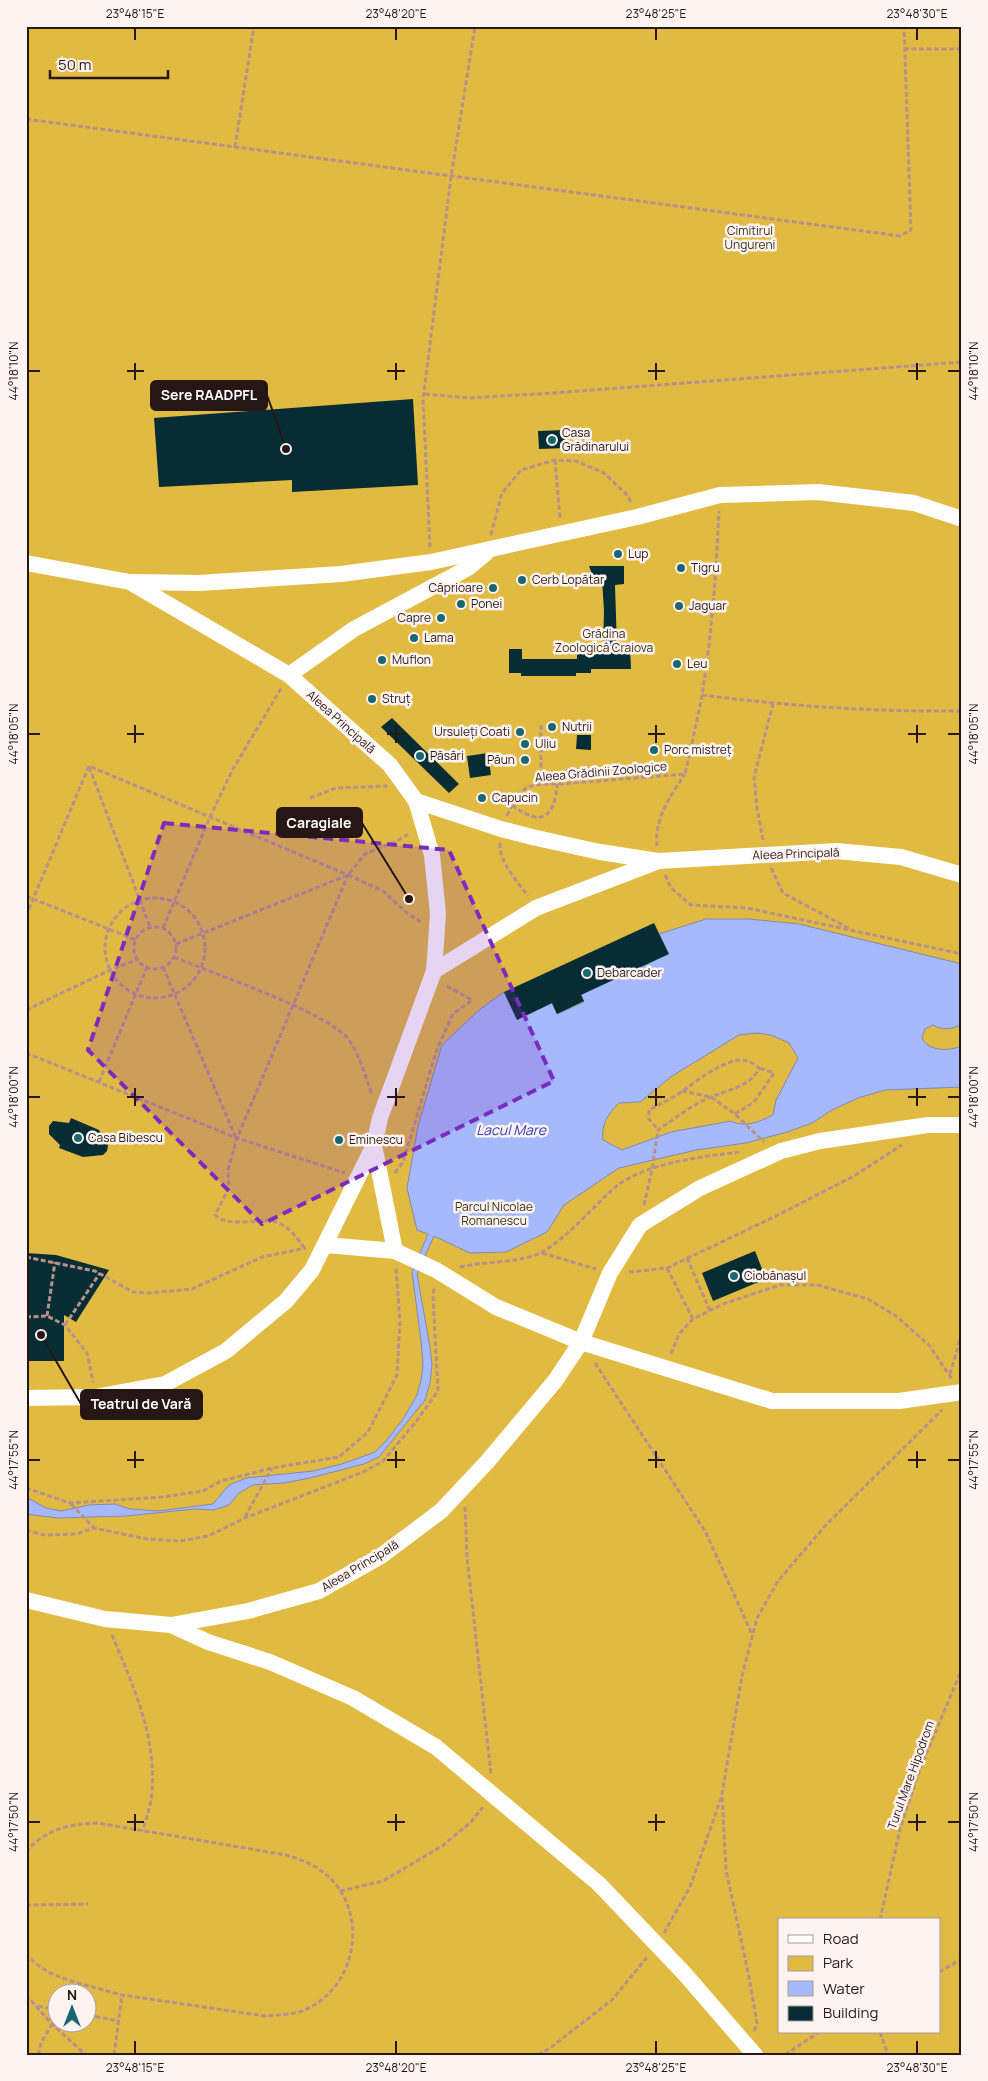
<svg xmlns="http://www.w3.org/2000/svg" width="988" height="2081" viewBox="0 0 988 2081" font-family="Manrope,sans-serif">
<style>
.green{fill:#e1bb41;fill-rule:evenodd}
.water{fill:#a5b9fc;stroke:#7f88b6;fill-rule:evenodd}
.building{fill:#072d34}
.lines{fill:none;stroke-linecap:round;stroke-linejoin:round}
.path{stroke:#b7928b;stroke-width:3;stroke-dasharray:5 2.5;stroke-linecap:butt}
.street{stroke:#fff;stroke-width:16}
.marked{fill:#7b2cbf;fill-opacity:0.2;stroke:#7b2cbf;stroke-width:4;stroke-dasharray:10 6;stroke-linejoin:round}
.ticks{fill:none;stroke:#271714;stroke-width:2}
.poi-dot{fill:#1c6672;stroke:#fdf3f1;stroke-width:2}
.labels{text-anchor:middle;stroke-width:5;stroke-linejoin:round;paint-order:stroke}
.park-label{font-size:12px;fill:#383019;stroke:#fdf3f1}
.poi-label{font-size:12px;fill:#271714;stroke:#fdf3f1;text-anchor:start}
.street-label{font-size:12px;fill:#271714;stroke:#fdf3f1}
.water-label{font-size:14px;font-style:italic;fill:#2f3ab7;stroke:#fdf3f1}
.leader{fill:none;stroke:#271714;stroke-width:2}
.callout-dot{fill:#271714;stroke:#fdf3f1;stroke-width:2}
.callout{fill:#271714;stroke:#271714;stroke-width:2}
.callout-label{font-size:14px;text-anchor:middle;font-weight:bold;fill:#fff}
.neatline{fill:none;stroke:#271714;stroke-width:2}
.ticks-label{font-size:12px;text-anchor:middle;fill:#271714}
</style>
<rect width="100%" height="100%" fill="#f6c8bf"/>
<path class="green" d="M26 26H962V2055H26ZM779 1920H939V2032H779ZM58 1994H88V2024H58Z"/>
<path class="water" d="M706 919H749L799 924 962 964V1025C951 1029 943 1031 933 1025L925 1029 922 1038C929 1052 949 1051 962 1046V1087L885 1090 858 1098 832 1110 812 1123 787 1132 746 1143 696 1150 619 1168 564 1205 547 1232 506 1252 470 1253 434 1236 417 1274 430 1347 432 1365 430 1383 425 1400 379 1457 364 1464 310 1478 284 1483 253 1485 239 1493 229 1505 214 1510 194 1509 126 1516 58 1518 26 1514V1497L46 1508 61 1511 89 1505 115 1504 130 1509 158 1511 213 1504 229 1485 246 1478 313 1471 342 1464 375 1452 386 1441 403 1419 417 1395 421 1380 423 1365 421 1341 412 1272 428 1234 417 1230 407 1188 418 1126 442 1045 479 1010 504 992 517 1019 552 1003 557 1014 584 1002 581 995 659 934ZM757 1033 771 1035 789 1043 798 1058 776 1100 773 1115C759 1122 745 1128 731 1121L671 1132 622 1150 603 1140C601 1124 608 1114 619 1103L640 1102 672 1076 739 1035Z"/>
<g class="building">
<path d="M413 399 418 485 292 492V480L159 487 154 418Z"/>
<path d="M565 430 566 448 539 449 538 431Z"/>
<path d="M589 566H624V584L615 585 617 647H630L631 669H591V673H576V676H521V673H509V649H522V659H577V652H603L604 611 602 579H594Z"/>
<path d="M392 718 459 784 449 793 381 727Z"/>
<path d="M577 735H591V750L576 749Z"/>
<path d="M488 753 491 775 470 778 467 756Z"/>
<path d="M654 923 669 954 581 995 584 1001 557 1014 552 1003 517 1020 504 992Z"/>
<path d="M71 1118 99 1130 108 1145 107 1151 103 1155 83 1157 59 1148 60 1145 49 1134V1126L53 1121 69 1123Z"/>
<path d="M755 1251 766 1279 713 1301 702 1273Z"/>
<path d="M26 1253 56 1255 109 1270 76 1322 64 1315V1361H26Z"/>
</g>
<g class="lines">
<g class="path">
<path d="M904 49H962"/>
<path d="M26 119 900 236 911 230 904 26"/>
<path d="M235 147 254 26"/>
<path d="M425 394 469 398 553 393 962 362"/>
<path d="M555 460 560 518"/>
<path d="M491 535 502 493 521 470 555 460 576 461 604 473 628 496 631 503"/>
<path d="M430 547 423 399 451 177 475 26"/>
<path d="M702 695C788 706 874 712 962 711"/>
<path d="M541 725V784"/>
<path d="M89 767 150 927"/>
<path d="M310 798 336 788 387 786"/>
<path d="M512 805C540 827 555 819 557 784"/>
<path d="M507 816C521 784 527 784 561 784L685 774C691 747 697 721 702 695 712 634 716 572 719 511"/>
<path d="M763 840 757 808 754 777 773 704"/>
<path d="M500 843C499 862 517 881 528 896"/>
<path d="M657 846C654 819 671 795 685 774"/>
<path d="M771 868 783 893 852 930"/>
<path d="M348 875 383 891 407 913 422 923"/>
<path d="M665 875 671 888 691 905 747 908 962 954"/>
<path d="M26 896 136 940"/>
<circle cx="155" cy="948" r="50"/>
<path d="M26 916 89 766 348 875 237 1138 228 1170 229 1188 215 1215C230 1229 258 1217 276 1222 289 1226 298 1239 305 1249"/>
<circle cx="155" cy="948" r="21"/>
<path d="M163 928 210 817 233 769 282 687"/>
<path d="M176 944 348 875 365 854 399 840 410 833"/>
<path d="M174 957C211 973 329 1012 350 1041 360 1057 366 1077 372 1095"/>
<path d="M163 967 236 1138"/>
<path d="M26 1010 110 970 138 959"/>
<path d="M26 1053 237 1138 345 1173"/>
<path d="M99 1082 147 967"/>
<path d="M682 1091 711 1097 735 1114 764 1142"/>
<path d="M735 1114 754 1102 774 1073 759 1068"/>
<path d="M395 1173 403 1162 437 1049 453 1014 472 1000 445 985"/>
<path d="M644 1205 652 1170 658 1130C673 1120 688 1108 704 1100 722 1091 751 1088 759 1068 752 1062 743 1058 734 1061 711 1067 691 1087 670 1099 663 1103 656 1106 649 1110V1119L658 1130"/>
<path d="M542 1253 596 1269"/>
<path d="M26 1257 95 1271 133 1292 149 1293 192 1289 262 1257 306 1248"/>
<path d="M687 1258 710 1311"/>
<path d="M460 1267C484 1261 522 1263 542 1252 567 1238 592 1208 613 1189 643 1163 700 1157 739 1152"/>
<path d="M667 1268 693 1319"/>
<path d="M629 1272 667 1268 774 1217 854 1176 902 1145"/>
<path d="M47 1316 55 1262"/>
<path d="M26 1317 47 1316 65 1325 87 1353 93 1382"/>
<path d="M65 1325 100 1273"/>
<path d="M671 1354 679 1334 693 1319 723 1304 780 1285H817L868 1299 896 1316 929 1345 952 1379"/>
<path d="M595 1363 705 1531 752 1634"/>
<path d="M950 1374 962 1333"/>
<path d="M26 1488 70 1503 163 1497 203 1491 221 1481 272 1468 339 1457 368 1432 397 1375 400 1322 396 1267"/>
<path d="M71 1504 94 1528"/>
<path d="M465 1507 467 1557 491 1774"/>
<path d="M245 1517 272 1468"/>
<path d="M26 1530 44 1535 76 1534 94 1528 147 1539 180 1541 208 1536 245 1518 363 1472 382 1462 415 1423 438 1391 433 1297 434 1286"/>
<path d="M112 1635C134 1688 159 1741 151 1801 149 1811 145 1821 143 1831"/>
<path d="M26 1852C45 1829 70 1824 98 1823L286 1855C304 1860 320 1867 333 1881 369 1921 354 1991 302 2011 290 2015 277 2015 265 2016L122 1995 71 1981 50 1973 36 1964 26 1954"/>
<path d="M340 1891 383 1881 442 1846 471 1822 483 1807"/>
<path d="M26 1905 88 1904"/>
<path d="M880 1920 900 1829 920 1769 962 1669"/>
<path d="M664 1933 690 1887 721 1798"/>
<path d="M939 1972 962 1959"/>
<path d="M26 1995 52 2024 86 2055"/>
<path d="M38 2006 58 2010"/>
<path d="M88 2015 119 2021"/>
<path d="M754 2031 757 2023 748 1972 726 1870 722 1794 742 1676 757 1618 778 1581 825 1526 942 1410"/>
<path d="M880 2032 888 2055"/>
<path d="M38 2055 41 2043 52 2024"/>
<path d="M114 2055 122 1995"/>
<path d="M538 2055 550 2048 612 2000 648 1956"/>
<path d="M785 2055 819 2032"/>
</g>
<g class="street">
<path d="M26 563 130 582 289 675 390 765 416 801 501 829 532 837 600 852 658 861 836 851 901 857 962 875"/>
<path d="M132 582 199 583 341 574 431 562 637 517 720 495 818 492 914 503 962 519"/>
<path d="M289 675 354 629 468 568 486 553"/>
<path d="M416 801 432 855 438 914 434 971"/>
<path d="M374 1145 395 1251"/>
<path d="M326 1245 395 1251 436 1270 496 1307 581 1342 772 1401H899L962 1392"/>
<path d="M26 1398 95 1397 165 1384 226 1351 286 1301 312 1270 374 1145 380 1118 434 971 536 908 656 862"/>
<path d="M26 1600 105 1619 171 1625 248 1611 319 1591 381 1556 441 1511 487 1462 555 1381 581 1342 610 1273 640 1225 700 1188 781 1151 820 1141 928 1125H962"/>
<path d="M171 1625 208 1642 270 1662 353 1698 436 1747 599 1884 683 1972 755 2055"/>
</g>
</g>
<path class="marked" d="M164 823 449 850 554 1081 262 1224 88 1050Z"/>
<path class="ticks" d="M135 28V40M396 28V40M656 28V40M917 28V40M135 363V380M396 363V380M656 363V380M917 363V380M28 371H40M127 371H144M387 371H405M648 371H665M908 371H926M948 371H960M135 725V743M396 725V743M656 725V743M917 725V743M28 734H40M127 734H144M387 734H405M648 734H665M908 734H926M948 734H960M135 1088V1106M396 1088V1106M656 1088V1106M917 1088V1106M28 1097H40M127 1097H144M387 1097H405M648 1097H665M908 1097H926M948 1097H960M135 1451V1468M396 1451V1468M656 1451V1468M917 1451V1468M28 1460H40M127 1460H144M387 1460H405M648 1460H665M908 1460H926M948 1460H960M135 1814V1831M396 1814V1831M656 1814V1831M917 1814V1831M28 1822H40M127 1822H144M387 1822H405M648 1822H665M908 1822H926M948 1822H960M135 2041V2054M396 2041V2054M656 2041V2054M917 2041V2054"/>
<g class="poi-dot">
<circle cx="552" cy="440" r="5"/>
<circle cx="618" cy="554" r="5"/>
<circle cx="681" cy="568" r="5"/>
<circle cx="522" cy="580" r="5"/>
<circle cx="493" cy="588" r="5"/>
<circle cx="461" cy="604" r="5"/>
<circle cx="679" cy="606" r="5"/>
<circle cx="441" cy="618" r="5"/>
<circle cx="414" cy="638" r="5"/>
<circle cx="382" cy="660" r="5"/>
<circle cx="677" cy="664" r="5"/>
<circle cx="372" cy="699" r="5"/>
<circle cx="552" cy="727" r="5"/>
<circle cx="520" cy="732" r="5"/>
<circle cx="525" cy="744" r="5"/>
<circle cx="654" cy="750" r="5"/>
<circle cx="420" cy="756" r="5"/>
<circle cx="525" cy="760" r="5"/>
<circle cx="482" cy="798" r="5"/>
<circle cx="587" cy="973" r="5"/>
<circle cx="78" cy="1138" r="5"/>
<circle cx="339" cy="1140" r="5"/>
<circle cx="734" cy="1276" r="5"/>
</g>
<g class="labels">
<g class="park-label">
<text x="750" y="235">Cimitirul<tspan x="750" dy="14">Ungureni</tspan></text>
<text x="604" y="638">Grădina<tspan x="604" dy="14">Zoologică Craiova</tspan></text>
<text x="494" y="1211">Parcul Nicolae<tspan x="494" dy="14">Romanescu</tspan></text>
</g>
<g class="poi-label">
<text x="562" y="437">Casa<tspan x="562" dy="14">Grădinarului</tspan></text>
<text x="628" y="558">Lup</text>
<text x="691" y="572">Tigru</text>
<text x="532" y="584">Cerb Lopătar</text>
<text x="483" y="592" text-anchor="end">Căprioare</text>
<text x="471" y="608">Ponei</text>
<text x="689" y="610">Jaguar</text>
<text x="431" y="622" text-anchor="end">Capre</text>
<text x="424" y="642">Lama</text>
<text x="392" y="664">Muflon</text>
<text x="687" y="668">Leu</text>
<text x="382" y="703">Struț</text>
<text x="562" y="731">Nutrii</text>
<text x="510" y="736" text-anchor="end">Ursuleți Coati</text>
<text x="535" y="748">Uliu</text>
<text x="664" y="754">Porc mistreț</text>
<text x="430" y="760">Păsări</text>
<text x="515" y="764" text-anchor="end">Păun</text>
<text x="492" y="802">Capucin</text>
<text x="597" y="977">Debarcader</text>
<text x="88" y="1142">Casa Bibescu</text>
<text x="349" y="1144">Eminescu</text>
<text x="744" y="1280">Ciobănașul</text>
</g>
<g class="street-label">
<text transform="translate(341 722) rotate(42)" y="4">Aleea Principală</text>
<text transform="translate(601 772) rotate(-5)" y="4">Aleea Grădinii Zoologice</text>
<text transform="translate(796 854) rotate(-2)" y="4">Aleea Principală</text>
<text transform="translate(360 1566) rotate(-31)" y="4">Aleea Principală</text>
<text transform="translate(911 1775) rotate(-70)" y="4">Turul Mare Hipodrom</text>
</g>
<g class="water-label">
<text x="511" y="1135">Lacul Mare</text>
</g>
</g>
<path class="leader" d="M286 449L267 395M409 899L362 823M41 1335L81 1404"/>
<g class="callout-dot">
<circle cx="286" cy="449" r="5"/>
<circle cx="409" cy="899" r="5"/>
<circle cx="41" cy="1335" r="5"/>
</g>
<g class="callout">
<rect x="151" y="381" width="116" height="29" rx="5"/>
<rect x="277" y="808" width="85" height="29" rx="5"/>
<rect x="81" y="1390" width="121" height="29" rx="5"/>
</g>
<g class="callout-label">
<text x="209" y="400">Sere RAADPFL</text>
<text x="319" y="828">Caragiale</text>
<text x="141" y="1409">Teatrul de Vară</text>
</g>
<rect width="988" height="2081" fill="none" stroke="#fdf3f1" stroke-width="55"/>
<rect x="778" y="1918" width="162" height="115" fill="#fdf3f1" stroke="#a79b99"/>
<rect x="788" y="1935" width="25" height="8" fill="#ffffff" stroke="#a79b99"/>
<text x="823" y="1944" font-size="15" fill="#271714">Road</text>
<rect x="788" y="1956" width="25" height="15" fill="#e1bb41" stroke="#a79b99"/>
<text x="823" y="1968" font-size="15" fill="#271714">Park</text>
<rect x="788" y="1981" width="25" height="15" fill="#a5b9fc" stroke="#a79b99"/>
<text x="823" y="1994" font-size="15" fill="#271714">Water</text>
<rect x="788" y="2006" width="25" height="15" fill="#072d34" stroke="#a79b99"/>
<text x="823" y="2018" font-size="15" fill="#271714">Building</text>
<g transform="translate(72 2008)"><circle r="24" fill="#fdf3f1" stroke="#a79b99"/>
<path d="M0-4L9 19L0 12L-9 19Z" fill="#1c6672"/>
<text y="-8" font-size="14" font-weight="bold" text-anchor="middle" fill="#271714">N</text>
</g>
<path d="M50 70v8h118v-8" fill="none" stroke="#271714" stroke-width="2.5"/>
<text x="58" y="70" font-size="15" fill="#271714" stroke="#fdf3f1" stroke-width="4" paint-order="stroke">50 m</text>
<rect x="28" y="28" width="932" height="2026" class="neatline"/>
<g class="ticks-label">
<text x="135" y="18">23°48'15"E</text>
<text x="396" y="18">23°48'20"E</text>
<text x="656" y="18">23°48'25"E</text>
<text x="917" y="18">23°48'30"E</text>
<text transform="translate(14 371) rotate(-90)" y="4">44°18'10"N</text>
<text transform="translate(974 371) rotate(-90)" y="4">44°18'10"N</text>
<text transform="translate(14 734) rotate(-90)" y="4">44°18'05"N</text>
<text transform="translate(974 734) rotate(-90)" y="4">44°18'05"N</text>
<text transform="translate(14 1097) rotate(-90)" y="4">44°18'00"N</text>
<text transform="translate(974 1097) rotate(-90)" y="4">44°18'00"N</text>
<text transform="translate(14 1460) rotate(-90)" y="4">44°17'55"N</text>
<text transform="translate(974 1460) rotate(-90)" y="4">44°17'55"N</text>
<text transform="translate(14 1822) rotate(-90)" y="4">44°17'50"N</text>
<text transform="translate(974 1822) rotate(-90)" y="4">44°17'50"N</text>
<text x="135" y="2072">23°48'15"E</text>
<text x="396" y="2072">23°48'20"E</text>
<text x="656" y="2072">23°48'25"E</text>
<text x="917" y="2072">23°48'30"E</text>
</g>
</svg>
